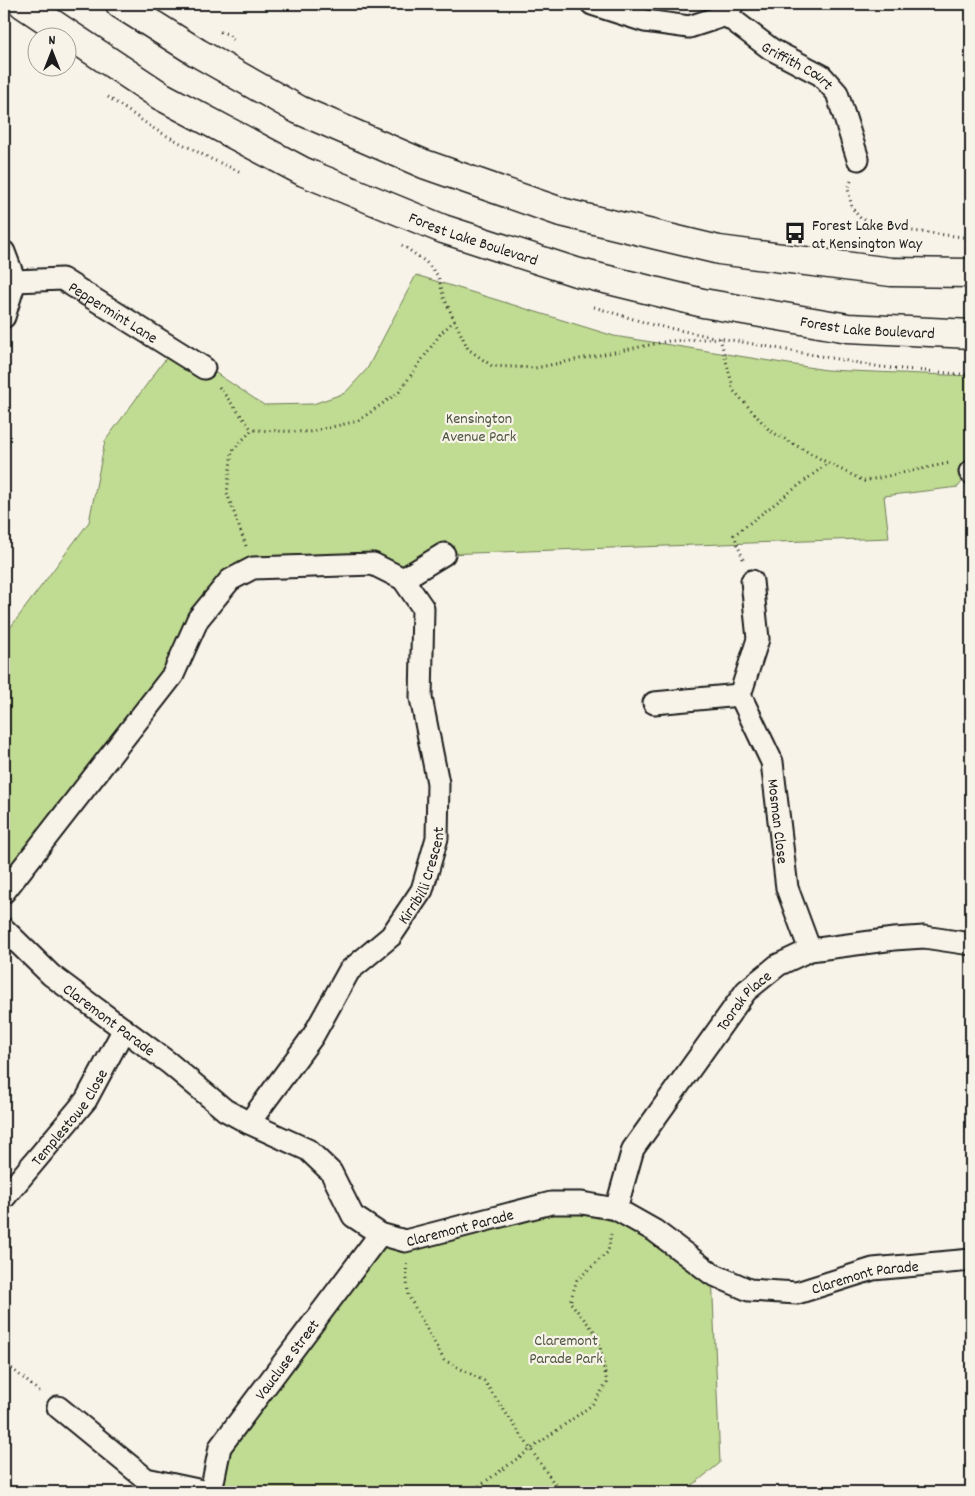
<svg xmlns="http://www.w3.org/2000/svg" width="975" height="1496" font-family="Dekko,sans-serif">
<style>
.park{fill:#c0db92;stroke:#6e7c57}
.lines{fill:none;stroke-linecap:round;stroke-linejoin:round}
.minor-casing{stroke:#1c1c1c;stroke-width:25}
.secondary-casing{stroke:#1c1c1c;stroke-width:31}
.path{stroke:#1c1c1c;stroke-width:3;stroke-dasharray:1 4;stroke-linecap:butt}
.minor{stroke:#f7f3e8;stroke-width:21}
.secondary{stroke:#f7f3e8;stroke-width:28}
.labels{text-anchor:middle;stroke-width:4.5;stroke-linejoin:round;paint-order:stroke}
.street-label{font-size:16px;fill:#1c1c1c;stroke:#f7f3e8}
.poi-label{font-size:16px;fill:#1c1c1c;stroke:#f7f3e8;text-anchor:start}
.park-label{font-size:16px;fill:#4d553f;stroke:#f7f3e8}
</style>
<rect width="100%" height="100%" fill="#f7f3e8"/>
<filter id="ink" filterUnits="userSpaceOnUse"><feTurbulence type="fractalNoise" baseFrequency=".02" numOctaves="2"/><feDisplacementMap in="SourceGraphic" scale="10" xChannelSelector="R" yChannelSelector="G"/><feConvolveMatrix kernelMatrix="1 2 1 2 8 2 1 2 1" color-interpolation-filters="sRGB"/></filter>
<g filter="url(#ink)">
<g class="park">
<polygon points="416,275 614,336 826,370 971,376 971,473 970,472 958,487 884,496 889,538 444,554 403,579 373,564 230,580 173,675 4,892 4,636 89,522 105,441 175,346 264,405 313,404 345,393 367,369"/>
<polygon points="551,1203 616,1209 712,1274 720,1463 684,1492 211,1492 220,1447 380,1234 405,1241"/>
</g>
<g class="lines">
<g class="minor-casing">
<g id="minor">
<polyline points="592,4 645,21 689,27 726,15 733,4"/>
<path id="s1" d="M726,15L771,49L821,75L837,93L858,159"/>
<polyline points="4,252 15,281 4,317"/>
<path id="s2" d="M15,281L62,279L204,368"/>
<polyline points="970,472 971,473"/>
<path id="s3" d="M752,581L758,639L740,695L772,762L787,888L810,950"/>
<polyline points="654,703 740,695"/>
<polyline points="4,892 173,675 198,619 230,580 253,568 373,564 403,579 444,554"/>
<path id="s4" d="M4,929L51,975L169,1063L225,1110L249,1123L308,1150L331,1172L353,1216L380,1234L405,1241L551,1203H582L616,1209L655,1231L712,1274L749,1290L797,1293L873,1269L971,1260"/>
<path id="s5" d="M249,1123L313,1036L349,971L391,936L422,890L437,838L438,783L421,698L423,608L403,579"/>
<path id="s6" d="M4,1198L86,1100L124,1029"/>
<path id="s7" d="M616,1209L633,1149L746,991L778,965L810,950L894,939L924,937L971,944"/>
<polyline points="58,1407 146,1479 207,1492"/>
<path id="s8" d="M211,1492L220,1447L380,1234"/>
</g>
</g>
<g class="secondary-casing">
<g id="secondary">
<path id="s9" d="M23,4L161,96L304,172L443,229L576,272L703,303L848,328L971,334"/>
<polyline points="120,4 198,53 299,110 424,164 561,212 719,250 891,272 971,273"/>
</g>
</g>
<g class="path">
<polyline points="220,32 228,34 233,40"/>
<polyline points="108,97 156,130 211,159 241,172"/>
<polyline points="851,181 848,189 852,208 861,219 904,230 971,238"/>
<polyline points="402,245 426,262 438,276 444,298 468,349 492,366 535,368 669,341 720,338 881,367 971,375"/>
<polyline points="594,307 653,325 714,337"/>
<polyline points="720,338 734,391 770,431 828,463 864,481 949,463"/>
<polyline points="219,387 252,430"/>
<polyline points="246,546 227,493 232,451 252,430 309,432 358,421 399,392 441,333 454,321"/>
<polyline points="743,559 734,535 828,463"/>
<polyline points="406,1264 408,1295 444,1360 484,1381 560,1492"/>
<polyline points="4,1362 40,1392"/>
<polyline points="471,1492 592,1405 607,1383 598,1336 570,1302 577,1280 608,1252 611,1234"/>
</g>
<use href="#minor" class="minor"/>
<use href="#secondary" class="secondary"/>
</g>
</g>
<defs>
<g id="bus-bare" transform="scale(1.725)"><path d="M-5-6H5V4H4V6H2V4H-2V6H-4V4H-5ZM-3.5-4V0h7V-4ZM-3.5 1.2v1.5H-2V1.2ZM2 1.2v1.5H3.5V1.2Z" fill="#1c1c1c" stroke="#f7f3e8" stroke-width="2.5" paint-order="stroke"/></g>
</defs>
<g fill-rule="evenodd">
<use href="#bus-bare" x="795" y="233"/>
</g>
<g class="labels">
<g class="street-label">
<text dy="6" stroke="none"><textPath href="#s1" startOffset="88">Griffith Court</textPath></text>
<text dy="6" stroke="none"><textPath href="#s9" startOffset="510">Forest Lake Boulevard</textPath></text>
<text dy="6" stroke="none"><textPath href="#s2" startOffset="108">Peppermint Lane</textPath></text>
<text dy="6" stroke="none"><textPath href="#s9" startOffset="915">Forest Lake Boulevard</textPath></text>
<text dy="6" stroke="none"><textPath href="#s3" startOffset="251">Mosman Close</textPath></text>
<text dy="6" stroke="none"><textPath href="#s5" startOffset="306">Kirribilli Crescent</textPath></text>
<text dy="6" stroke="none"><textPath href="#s7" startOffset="248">Toorak Place</textPath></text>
<text dy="6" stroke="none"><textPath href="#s4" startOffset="139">Claremont Parade</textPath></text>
<text dy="6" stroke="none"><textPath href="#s6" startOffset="104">Templestowe Close</textPath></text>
<text dy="6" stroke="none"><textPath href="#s4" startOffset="574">Claremont Parade</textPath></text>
<text dy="6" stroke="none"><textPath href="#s4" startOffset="1009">Claremont Parade</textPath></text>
<text dy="6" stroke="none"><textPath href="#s8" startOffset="156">Vaucluse Street</textPath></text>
</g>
<g class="poi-label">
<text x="812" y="230">Forest Lake Bvd<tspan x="812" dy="18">at Kensington Way</tspan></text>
</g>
<g class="park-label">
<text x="479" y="423">Kensington<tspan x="479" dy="18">Avenue Park</tspan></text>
<text x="566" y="1345">Claremont<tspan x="566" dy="18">Parade Park</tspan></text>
</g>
</g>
<rect width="975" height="1496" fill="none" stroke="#f7f3e8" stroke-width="20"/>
<rect x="10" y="10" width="955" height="1476" fill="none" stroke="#1c1c1c" stroke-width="2" filter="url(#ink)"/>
<g transform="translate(52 52)"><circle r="24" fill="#f7f3e8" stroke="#9f9d96"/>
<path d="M0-4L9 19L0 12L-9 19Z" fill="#1c1c1c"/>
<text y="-8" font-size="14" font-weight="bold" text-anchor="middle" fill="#1c1c1c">N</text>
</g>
</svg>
